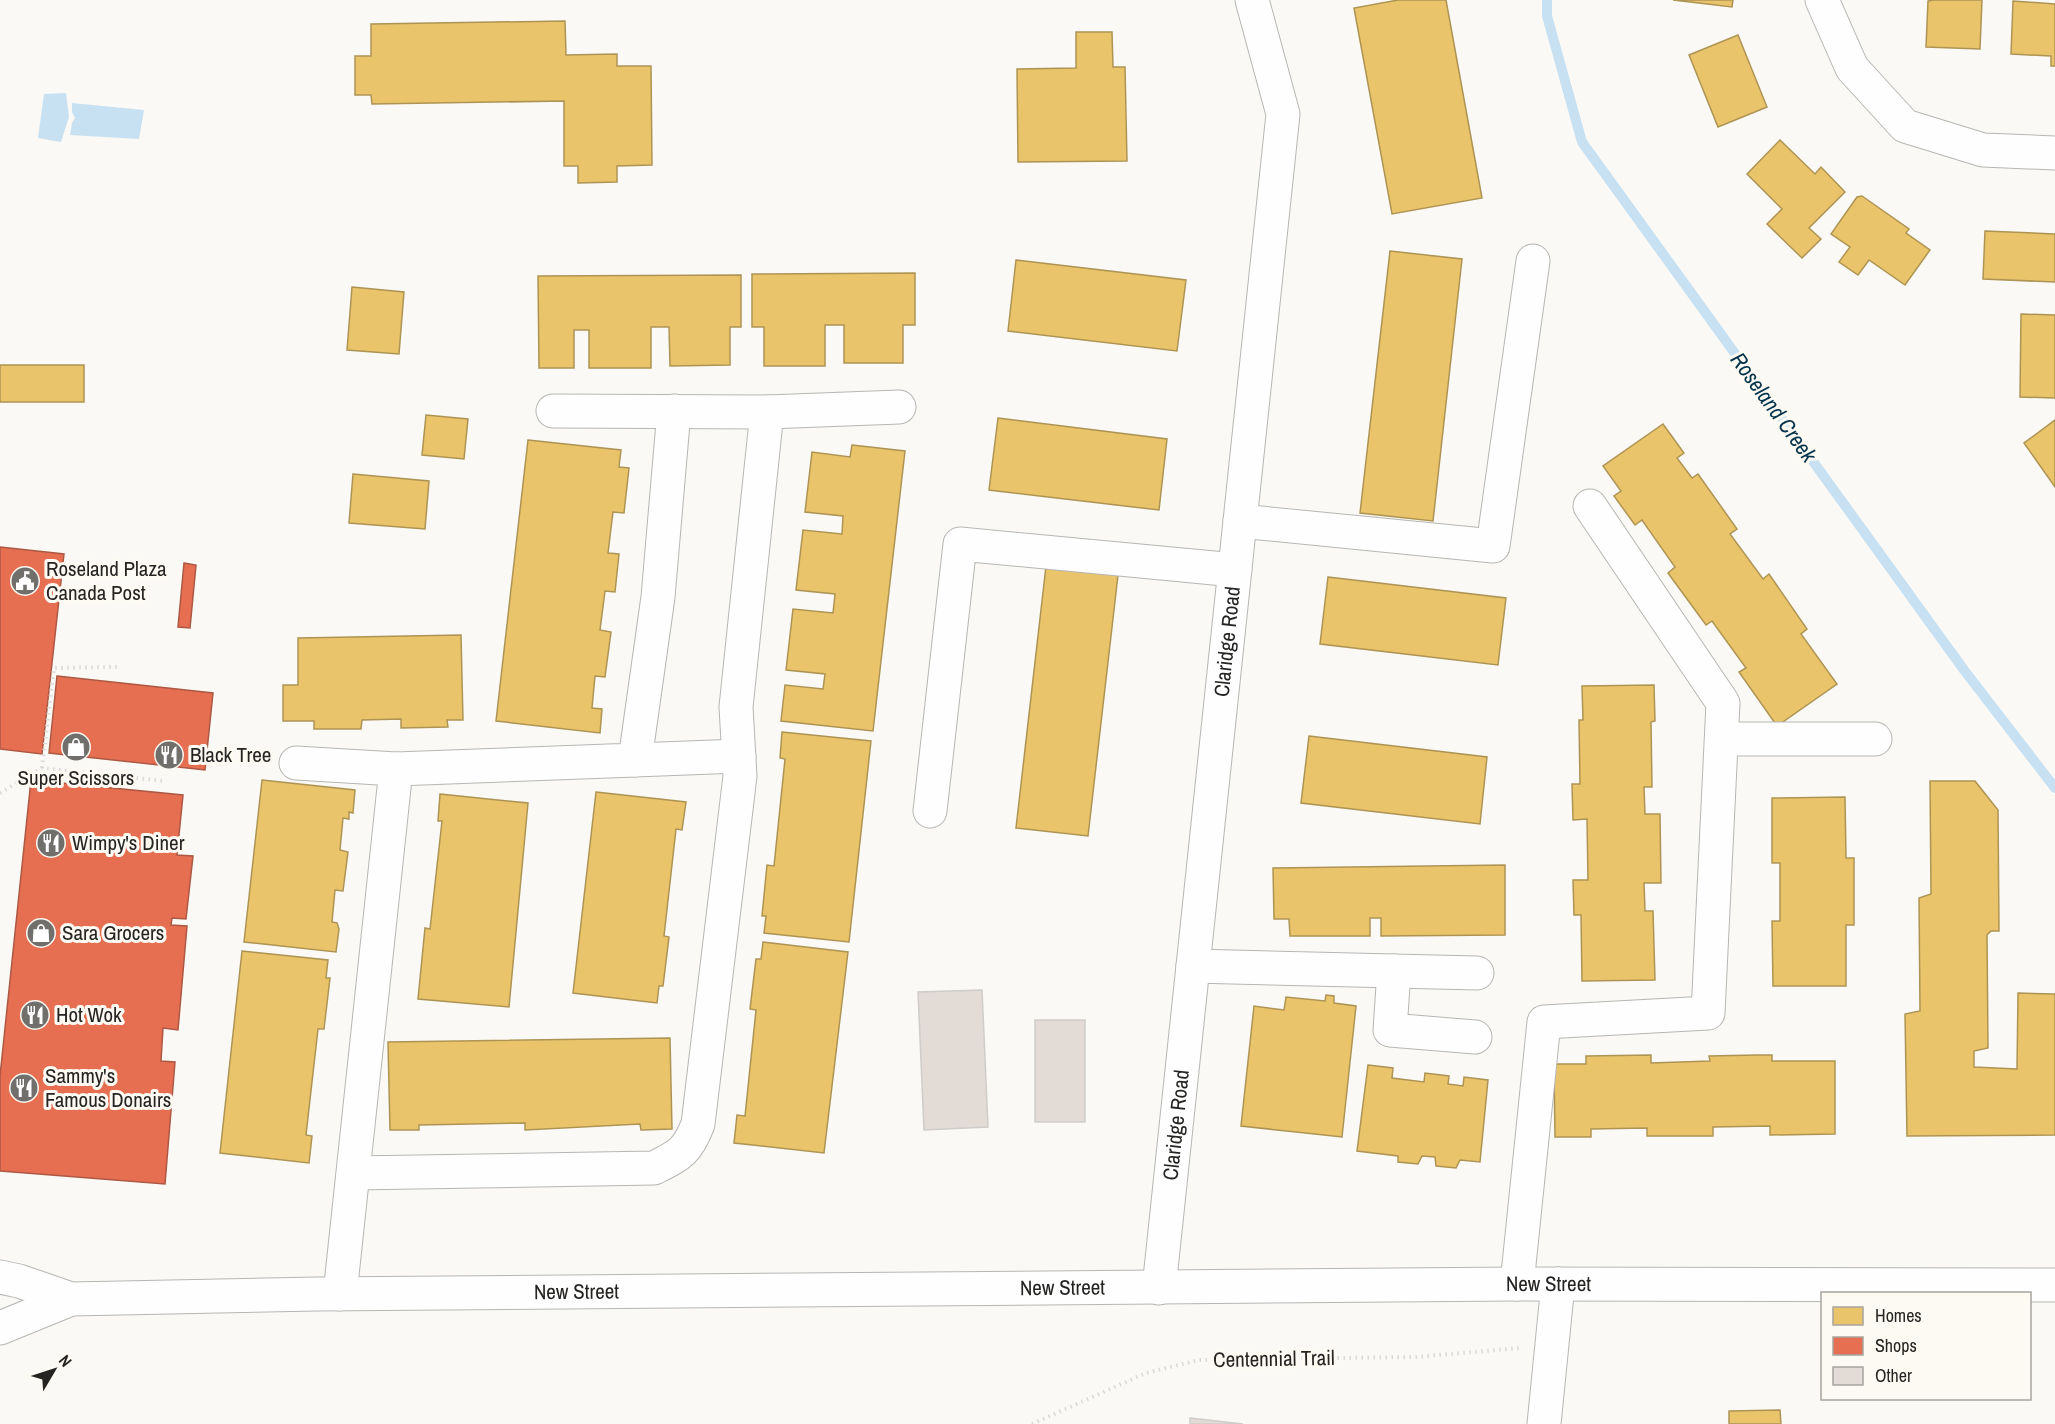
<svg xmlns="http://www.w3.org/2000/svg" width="2055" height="1424" font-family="'Archivo Narrow',sans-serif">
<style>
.water{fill:#c8e1f2}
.homes{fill:#e9c46a;stroke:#ae9454;stroke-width:1.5}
.shops{fill:#e76f51;stroke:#ad5843;stroke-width:1.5}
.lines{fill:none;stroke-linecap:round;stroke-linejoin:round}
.stream{stroke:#c8e1f2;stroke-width:10}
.building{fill:#e3dbd6;stroke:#cfcdcb;stroke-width:1.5}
.minor-casing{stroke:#b6b6b3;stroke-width:35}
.major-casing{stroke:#b6b6b3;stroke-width:35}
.path{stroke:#d9d9d7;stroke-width:4;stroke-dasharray:1.5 4.5;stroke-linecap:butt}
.minor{stroke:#fefefe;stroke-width:33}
.major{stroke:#fefefe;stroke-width:33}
.labels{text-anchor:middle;stroke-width:6;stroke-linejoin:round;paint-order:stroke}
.poi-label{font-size:21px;fill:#252422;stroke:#fcfaf3;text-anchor:start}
.street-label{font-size:21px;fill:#252422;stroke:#fcfaf3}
.water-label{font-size:22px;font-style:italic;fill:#04334c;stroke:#fcfaf3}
</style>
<rect width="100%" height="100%" fill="#faf9f5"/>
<g class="water">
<polygon points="66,93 69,117 61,142 38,138 44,94"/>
<polygon points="72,103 144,110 139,139 70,135 72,123 75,118 72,112"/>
</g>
<g class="homes">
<polygon points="1398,0 1446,0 1482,198 1392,214 1354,8"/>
<polygon points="1673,0 1733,0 1732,7"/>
<polygon points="1933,0 1982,0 1980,49 1926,47 1928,1"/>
<polygon points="2013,1 2055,4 2055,66 2051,66 2051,56 2011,54"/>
<polygon points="565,21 566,55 617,54 617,66 651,66 652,165 617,166 617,182 578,183 578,166 564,166 564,101 372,104 371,95 355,95 355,56 371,56 371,24"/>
<polygon points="1076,32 1112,32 1113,67 1125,67 1127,161 1018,162 1017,69 1076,68"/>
<polygon points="1738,35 1767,107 1718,127 1689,55"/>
<polygon points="1780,140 1815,174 1821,167 1845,192 1809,228 1821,239 1802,258 1767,224 1782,209 1747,174"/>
<polygon points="1862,196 1909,229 1906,233 1930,250 1905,285 1869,260 1858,275 1839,262 1850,247 1831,234 1857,197"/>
<polygon points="1985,231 2055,234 2055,282 1983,279"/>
<polygon points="1390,251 1462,259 1433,521 1360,513"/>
<polygon points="1016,260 1186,280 1177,351 1008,331"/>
<polygon points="915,273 915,325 903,325 903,363 844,363 844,325 825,325 825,366 764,366 764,327 752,327 752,274"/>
<polygon points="741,275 741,327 730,327 730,365 670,366 669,327 651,327 651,368 589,368 589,330 574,330 574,368 539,368 538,276"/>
<polygon points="352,287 404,292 399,354 347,350"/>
<polygon points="2021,314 2055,315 2055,398 2020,397"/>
<rect x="0" y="365" width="84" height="37"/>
<polygon points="426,415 468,419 464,459 422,455"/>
<polygon points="998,418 1167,439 1159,510 989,490"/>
<polygon points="2055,420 2055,487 2024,443"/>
<polygon points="1663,424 1684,453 1677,458 1692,478 1698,474 1737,529 1730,534 1763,579 1769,574 1807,629 1801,634 1837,684 1777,726 1739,672 1746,668 1712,621 1706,625 1668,573 1675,567 1642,520 1635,525 1614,496 1621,491 1603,466"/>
<polygon points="528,440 621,450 619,467 629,468 624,513 613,512 608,553 619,554 615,592 605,591 600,630 611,632 605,677 595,676 592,708 602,709 600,733 496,721"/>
<polygon points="852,445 905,451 873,731 781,721 785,685 823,689 825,674 786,670 793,609 833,613 835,594 796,590 803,530 842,534 843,516 805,512 812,452 850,457"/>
<polygon points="353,474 429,481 425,529 349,523"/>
<polygon points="1046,566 1118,575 1088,836 1016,828"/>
<polygon points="1328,577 1506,598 1498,665 1320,644"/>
<polygon points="461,635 463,720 447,720 448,727 401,728 401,719 362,720 361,729 314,729 314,721 283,721 283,685 298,685 298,638"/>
<polygon points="1654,685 1655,721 1651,722 1652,787 1644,787 1645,814 1660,814 1661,883 1644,883 1645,911 1653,911 1655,980 1582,981 1581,915 1574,915 1573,880 1588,880 1587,819 1573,820 1572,784 1580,784 1579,720 1583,720 1582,686"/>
<polygon points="782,732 871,741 849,942 764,933 766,916 762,916 767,865 774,866 785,759 780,758"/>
<polygon points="1309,736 1487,757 1480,824 1301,803"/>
<polygon points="262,780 355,790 353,813 349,812 349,819 343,818 340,850 348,852 343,891 335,890 332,922 337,923 339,929 336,952 244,942"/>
<polygon points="1930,781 1975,781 1998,810 1999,931 1991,931 1987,935 1988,1048 1974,1051 1974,1067 2017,1069 2018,993 2055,994 2055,1135 1907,1136 1905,1014 1920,1011 1919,898 1931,894"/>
<polygon points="596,792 686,802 682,830 676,829 664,936 669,937 663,986 659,986 657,1003 573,993"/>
<polygon points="440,794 528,803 509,1007 418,999 425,928 430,929 442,821 438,821"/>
<polygon points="1845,797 1846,858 1854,858 1854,925 1846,925 1846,986 1773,986 1772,921 1780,921 1780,863 1772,863 1772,798"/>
<polygon points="1505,865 1505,935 1381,936 1381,918 1370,918 1370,936 1290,936 1289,919 1274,919 1273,868"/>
<polygon points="763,942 848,952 824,1153 734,1143 737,1115 745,1116 756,1010 750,1009 756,959 761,959"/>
<polygon points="242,951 328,960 326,978 330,978 324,1029 318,1029 306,1135 312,1136 309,1163 220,1153"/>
<polygon points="1326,995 1334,996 1334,1003 1356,1006 1342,1137 1241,1126 1254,1006 1284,1010 1286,997 1325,1001"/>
<polygon points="670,1038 672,1129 641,1130 640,1124 525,1130 525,1123 419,1125 419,1130 390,1130 388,1042"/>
<polygon points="1651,1055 1651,1063 1710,1061 1709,1056 1757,1055 1772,1055 1772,1061 1835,1061 1835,1134 1770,1135 1770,1126 1713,1127 1713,1136 1647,1136 1647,1128 1591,1129 1591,1137 1555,1137 1554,1064 1586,1064 1586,1056"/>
<polygon points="1368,1065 1393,1068 1392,1078 1424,1082 1425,1073 1449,1076 1448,1084 1463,1086 1464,1077 1488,1080 1480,1162 1460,1160 1456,1168 1436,1166 1435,1157 1422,1156 1418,1164 1398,1162 1398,1156 1357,1151"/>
<polygon points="1780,1410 1781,1424 1729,1424 1729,1411"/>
</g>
<g class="shops">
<polygon points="0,547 64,554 42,754 0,749"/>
<polygon points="184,563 196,565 190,628 178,627"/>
<polygon points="57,676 213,693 205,770 49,753"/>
<polygon points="31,780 183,795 177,855 193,856 186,919 172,918 171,925 187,926 178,1030 163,1028 161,1061 175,1062 165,1184 0,1171 0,1076"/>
</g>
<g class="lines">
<polyline class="stream" points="1547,0 1547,16 1582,142 1964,670 2055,788"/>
</g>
<g class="building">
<polygon points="982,990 988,1127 924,1130 918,992"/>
<rect x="1035" y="1020" width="50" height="102"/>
<polygon points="1190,1418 1243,1424 1190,1424"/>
</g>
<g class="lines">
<g class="minor-casing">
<g id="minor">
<polyline points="1822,0 1852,68 1905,126 1983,150 2055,153"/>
<polyline points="553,411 767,412 899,407"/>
<polyline points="1240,521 1493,546 1533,261"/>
<polyline points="1722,739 1875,739"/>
<polyline points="635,760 739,756"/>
<polyline points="296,763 396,769 635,760 658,597 674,411"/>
<polyline points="930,811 960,544 1235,570"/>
<polyline points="1193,966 1477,973"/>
<polyline points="1394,971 1390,1030 1475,1037"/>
<path d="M354,1173L654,1168C680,1155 687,1152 698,1124L740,776L736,707L767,412"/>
<polyline points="1517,1284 1544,1022 1708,1013 1723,703 1590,506"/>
<path id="s1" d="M1159,1288L1283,114L1252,0"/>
<polyline points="340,1294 396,769"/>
<polyline points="1544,1424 1558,1284"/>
</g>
</g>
<g class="major-casing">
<g id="major">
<path id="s2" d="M0,1277L19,1281L71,1299L317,1294L1517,1284L2055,1285"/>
<polyline points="0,1328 71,1299"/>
</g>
</g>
<g class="path">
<polyline points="42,768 54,668 118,667"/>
<polyline points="0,793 42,768 164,781"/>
<polyline points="1032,1424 1146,1373 1199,1360 1416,1357 1519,1348"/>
</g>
<use href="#minor" class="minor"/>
<use href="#major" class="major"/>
</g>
<defs>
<g id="civic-disc" transform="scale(1.5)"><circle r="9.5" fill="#706f6c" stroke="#fcfaf3"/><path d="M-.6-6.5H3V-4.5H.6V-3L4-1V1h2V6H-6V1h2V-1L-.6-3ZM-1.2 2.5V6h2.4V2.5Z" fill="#fff"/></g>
<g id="shop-disc" transform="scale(1.5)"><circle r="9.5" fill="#706f6c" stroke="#fcfaf3"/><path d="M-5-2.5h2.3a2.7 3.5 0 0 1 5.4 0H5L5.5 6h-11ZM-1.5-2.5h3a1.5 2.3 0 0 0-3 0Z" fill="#fff"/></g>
<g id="restaurant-disc" transform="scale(1.5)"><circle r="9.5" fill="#706f6c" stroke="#fcfaf3"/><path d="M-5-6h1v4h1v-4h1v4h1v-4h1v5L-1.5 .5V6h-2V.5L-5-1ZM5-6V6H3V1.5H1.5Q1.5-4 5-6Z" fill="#fff"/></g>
</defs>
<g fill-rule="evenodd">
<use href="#civic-disc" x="25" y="581"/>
<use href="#shop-disc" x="76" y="747"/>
<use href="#restaurant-disc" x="169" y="755"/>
<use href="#restaurant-disc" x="51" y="843"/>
<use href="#shop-disc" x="41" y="933"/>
<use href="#restaurant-disc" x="35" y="1015"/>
<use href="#restaurant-disc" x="24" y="1088"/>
</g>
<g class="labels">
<g class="poi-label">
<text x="46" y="576">Roseland Plaza<tspan x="46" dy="24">Canada Post</tspan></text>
<text x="190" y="762">Black Tree</text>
<text x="76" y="785" text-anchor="middle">Super Scissors</text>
<text x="72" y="850">Wimpy's Diner</text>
<text x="62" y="940">Sara Grocers</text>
<text x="56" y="1022">Hot Wok</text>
<text x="45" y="1083">Sammy's<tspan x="45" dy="24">Famous Donairs</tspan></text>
</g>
<g class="street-label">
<text dy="7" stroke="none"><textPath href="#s1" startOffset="650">Claridge Road</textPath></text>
<text dy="7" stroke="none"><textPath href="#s1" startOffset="164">Claridge Road</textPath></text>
<text dy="7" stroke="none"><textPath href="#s2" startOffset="1552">New Street</textPath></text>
<text dy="7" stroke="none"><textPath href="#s2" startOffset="1066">New Street</textPath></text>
<text dy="7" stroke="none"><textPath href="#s2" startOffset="580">New Street</textPath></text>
<text transform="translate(1274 1359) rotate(-1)" y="7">Centennial Trail</text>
</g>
<g class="water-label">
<text transform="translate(1774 407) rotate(54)" y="8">Roseland Creek</text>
</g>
</g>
<rect x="1821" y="1292" width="210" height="108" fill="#fcfaf3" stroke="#a6a49f" stroke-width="1.5"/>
<rect x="1833" y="1307" width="30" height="18" fill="#e9c46a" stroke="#a6a49f" stroke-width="1.5"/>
<text x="1875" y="1322" font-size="18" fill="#252422">Homes</text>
<rect x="1833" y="1337" width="30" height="18" fill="#e76f51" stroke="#a6a49f" stroke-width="1.5"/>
<text x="1875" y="1352" font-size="18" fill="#252422">Shops</text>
<rect x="1833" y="1367" width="30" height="18" fill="#e3dbd6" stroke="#a6a49f" stroke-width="1.5"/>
<text x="1875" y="1382" font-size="18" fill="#252422">Other</text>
<g transform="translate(54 1370) rotate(51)" stroke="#fcfaf3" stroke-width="4.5" paint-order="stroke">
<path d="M0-4.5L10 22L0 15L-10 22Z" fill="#252422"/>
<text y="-9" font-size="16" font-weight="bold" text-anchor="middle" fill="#252422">N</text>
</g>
</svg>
